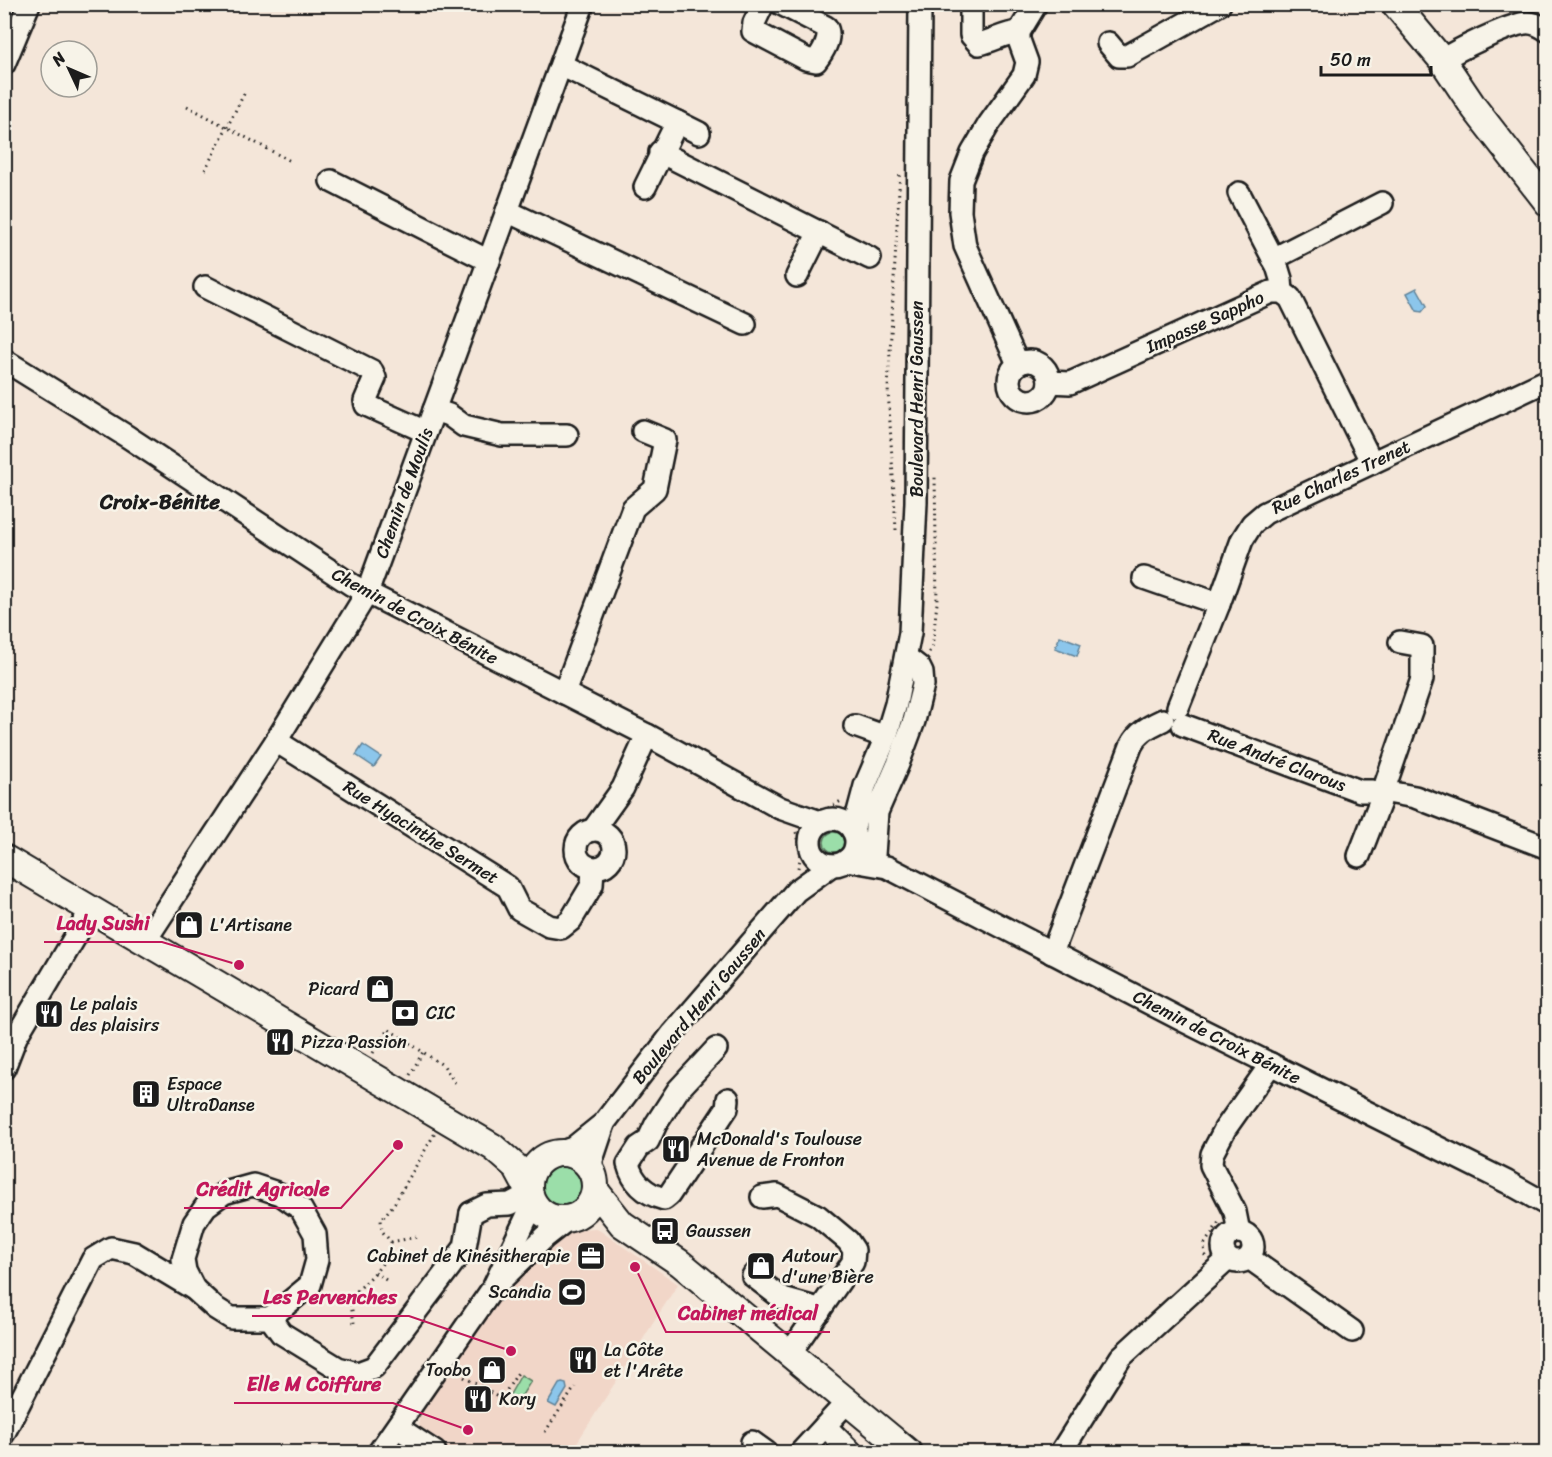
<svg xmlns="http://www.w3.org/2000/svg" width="1552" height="1457" font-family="Sriracha,sans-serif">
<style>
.built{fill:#f1d6c8}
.green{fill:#9bdea9;stroke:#5c7d62;stroke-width:1.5}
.water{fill:#8cc6eb;stroke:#5f8298;stroke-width:1.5}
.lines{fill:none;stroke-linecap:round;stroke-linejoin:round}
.minor-casing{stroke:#1c1c1c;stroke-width:26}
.major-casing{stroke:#1c1c1c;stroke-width:30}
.path{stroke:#1c1c1c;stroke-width:3;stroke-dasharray:1.5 4.5;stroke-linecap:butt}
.minor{stroke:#f7f3e8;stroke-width:21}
.major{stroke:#f7f3e8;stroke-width:26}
.labels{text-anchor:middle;stroke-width:5;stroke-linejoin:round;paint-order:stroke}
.street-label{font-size:18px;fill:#1c1c1c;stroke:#f7f3e8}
.poi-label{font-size:18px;fill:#1c1c1c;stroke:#f7f3e8;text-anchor:start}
.quarter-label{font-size:21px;font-weight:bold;fill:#1c1c1c;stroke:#f7f3e8}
.leader{fill:none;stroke:#c2185b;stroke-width:2}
.callout-dot{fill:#c2185b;stroke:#f7f3e8;stroke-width:2}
.callout-label{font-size:20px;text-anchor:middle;font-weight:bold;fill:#c2185b;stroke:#f7f3e8;stroke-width:5;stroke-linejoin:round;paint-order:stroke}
</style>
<rect width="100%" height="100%" fill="#f4e6d9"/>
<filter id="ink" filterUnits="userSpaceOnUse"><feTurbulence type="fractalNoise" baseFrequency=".0167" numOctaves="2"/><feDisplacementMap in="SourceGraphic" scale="12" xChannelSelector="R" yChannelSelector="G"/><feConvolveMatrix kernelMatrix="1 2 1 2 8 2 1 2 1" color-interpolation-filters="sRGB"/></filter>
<g filter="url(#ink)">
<polygon class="built" points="596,1228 678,1284 571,1452 452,1452 420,1432 418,1412 504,1286 568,1230"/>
<g class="green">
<circle cx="834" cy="842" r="10"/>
<circle cx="562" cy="1186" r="19"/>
<polygon points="521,1375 531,1381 517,1403 508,1398"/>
</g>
<g class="water">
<polygon points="1417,288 1427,306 1422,312 1417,311 1407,293"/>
<polygon points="1060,636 1081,644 1077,656 1055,648"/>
<polygon points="363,745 381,757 374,767 356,755"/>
<polygon points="562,1383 566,1384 567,1389 556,1407 548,1403 559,1384"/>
</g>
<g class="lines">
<g class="minor-casing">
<g id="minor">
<path d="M763,4L754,23L753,31L806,59L816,61C823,52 832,37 826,27L781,4"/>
<path d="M971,4V35L979,44C993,41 1005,33 1019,32"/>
<polyline points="1108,43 1119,56 1127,56 1220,4"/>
<path d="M1442,60C1459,49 1506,26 1525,23C1534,22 1541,26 1548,31"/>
<polyline points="4,64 29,4"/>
<polyline points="561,65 677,122 645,187"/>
<polyline points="677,122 699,133"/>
<polyline points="660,152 870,258"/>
<polyline points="331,181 489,261"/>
<polyline points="1239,193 1277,266 1281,279 1282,292"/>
<polyline points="507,211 745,324"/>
<polyline points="1273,259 1382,203"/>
<polyline points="797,276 819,232"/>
<polyline points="205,287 372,371 375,378 365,401 366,405 426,432"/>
<polyline points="4,360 128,437 352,585 647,735 780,808 820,822"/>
<circle cx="1029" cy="381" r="20"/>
<polyline points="1018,364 965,246 960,212 961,181 972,153 989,124 1024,75 1027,62 1019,40 1019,32 1036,4"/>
<polyline points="1049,382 1070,383 1271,292 1282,292 1290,298 1372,463"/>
<polyline points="434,410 449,415 464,426 502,435 567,435"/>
<polyline points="1144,578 1219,604"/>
<polyline points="564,693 633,508 655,489 665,440 643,431"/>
<polyline points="1178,707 1219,604 1242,540 1252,524 1265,513 1548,380"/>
<polyline points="1183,725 1360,791 1372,791"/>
<polyline points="855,726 886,737"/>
<polyline points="276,741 508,887 519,909 549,926 561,928 571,920 592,885 593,868"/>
<polyline points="1386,783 1422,679 1422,646 1400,642"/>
<polyline points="1393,793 1415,797 1548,848"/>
<circle cx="833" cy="842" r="23"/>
<polyline points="593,830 623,788 647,735"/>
<circle cx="595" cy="849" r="19"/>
<polyline points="853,831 865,786 886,737 896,704 910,633 916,502 920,4"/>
<polyline points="874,855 877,812 898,764 914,721 923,685 922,673 919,667 906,657"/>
<polyline points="1359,856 1380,802"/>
<polyline points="847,860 887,867 1182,1020 1507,1182 1548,1205"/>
<polyline points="145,941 276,741 367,593 583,4"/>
<path d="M1052,953L1131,746C1138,732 1148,727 1163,720"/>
<path d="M716,1049L678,1090L656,1124L648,1141L639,1147L628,1164C633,1183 646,1194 664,1199L669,1195L727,1108L728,1099"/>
<polyline points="4,1068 16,1037 91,910"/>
<polyline points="559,1153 573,1148 604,1123 673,1033 796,891 832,865"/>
<polyline points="592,1172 592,1160 604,1124"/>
<polyline points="762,1197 777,1195 818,1216 848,1241 854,1250 853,1262 790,1353"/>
<polyline points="471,1213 487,1205 510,1204 529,1194"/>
<circle cx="1238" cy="1247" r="15"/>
<polyline points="1239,1232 1235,1212 1211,1165 1212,1154 1225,1129 1271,1064"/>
<polyline points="1249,1258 1352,1331"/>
<polyline points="753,1276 783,1299 812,1307 819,1312"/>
<polyline points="500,1281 545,1237 568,1219"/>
<polyline points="194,1289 185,1271 183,1259 194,1223 206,1206 224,1193 253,1185 280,1194 301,1209 315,1234 317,1260 310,1285 270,1318"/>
<polyline points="847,1402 825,1426 851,1452"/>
<polyline points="397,1427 435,1452"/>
<polyline points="4,1433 93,1259 111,1248 134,1253 194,1289 215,1308 231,1318 270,1318 281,1333 338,1368 358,1373 374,1367 465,1247 471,1213"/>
<polyline points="752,1442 766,1452"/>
<polyline points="379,1452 493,1288 533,1204"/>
<polyline points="801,1452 825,1426"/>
<polyline points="1061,1452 1121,1357 1228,1259"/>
</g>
</g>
<g class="major-casing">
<g id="major">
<polyline points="1395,4 1442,60 1475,109 1548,203"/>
<polyline points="4,858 493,1147 516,1167 529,1191"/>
<circle cx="562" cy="1186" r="33"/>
<polyline points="595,1190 622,1224 680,1263 908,1452"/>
</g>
</g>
<g class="path">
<polyline points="187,106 292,162"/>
<polyline points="205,170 245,92"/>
<polyline points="896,530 888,388 900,171"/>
<polyline points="929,652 932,648 937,603 935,477"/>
<polyline points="828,808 843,800"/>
<polyline points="796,832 802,851 798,868"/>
<polyline points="373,1053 388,1029 444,1066 455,1083"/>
<polyline points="410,1075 423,1052"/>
<polyline points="391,1242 417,1237"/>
<polyline points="1205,1256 1204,1245 1219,1222"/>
<polyline points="375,1272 386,1280"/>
<path d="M324,1294L350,1298C365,1282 388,1265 391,1242L382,1231L381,1220L394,1204L435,1133"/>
<polyline points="350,1298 354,1323"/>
<polyline points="464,1377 501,1399 519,1371"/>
<polyline points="545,1432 575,1387"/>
</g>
<use href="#minor" class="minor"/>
<use href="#major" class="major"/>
</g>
</g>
<defs>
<g id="shop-square" transform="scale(1.5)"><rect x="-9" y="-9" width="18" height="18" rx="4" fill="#1c1c1c" stroke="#f7f3e8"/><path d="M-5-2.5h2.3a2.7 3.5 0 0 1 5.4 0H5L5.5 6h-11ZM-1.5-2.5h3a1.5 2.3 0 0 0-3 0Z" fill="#fff"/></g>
<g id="bank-square" transform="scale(1.5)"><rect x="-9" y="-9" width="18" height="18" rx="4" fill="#1c1c1c" stroke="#f7f3e8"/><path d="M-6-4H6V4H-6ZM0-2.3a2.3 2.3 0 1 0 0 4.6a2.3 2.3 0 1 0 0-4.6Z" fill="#fff"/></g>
<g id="restaurant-square" transform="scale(1.5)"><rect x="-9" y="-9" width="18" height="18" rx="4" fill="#1c1c1c" stroke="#f7f3e8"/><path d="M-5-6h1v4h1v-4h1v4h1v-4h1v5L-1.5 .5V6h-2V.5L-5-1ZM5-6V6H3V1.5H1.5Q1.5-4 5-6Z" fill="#fff"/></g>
<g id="building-square" transform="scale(1.5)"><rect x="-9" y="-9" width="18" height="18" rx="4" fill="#1c1c1c" stroke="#f7f3e8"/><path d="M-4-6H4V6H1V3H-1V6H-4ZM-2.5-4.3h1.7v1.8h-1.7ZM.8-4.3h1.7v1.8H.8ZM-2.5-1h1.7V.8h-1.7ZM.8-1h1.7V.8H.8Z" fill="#fff"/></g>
<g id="bus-square" transform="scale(1.5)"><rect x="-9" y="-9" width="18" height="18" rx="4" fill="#1c1c1c" stroke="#f7f3e8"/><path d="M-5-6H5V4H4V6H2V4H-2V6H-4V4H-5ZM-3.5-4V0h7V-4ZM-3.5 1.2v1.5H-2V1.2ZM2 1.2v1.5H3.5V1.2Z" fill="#fff"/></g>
<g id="office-square" transform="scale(1.5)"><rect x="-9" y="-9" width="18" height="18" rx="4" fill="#1c1c1c" stroke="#f7f3e8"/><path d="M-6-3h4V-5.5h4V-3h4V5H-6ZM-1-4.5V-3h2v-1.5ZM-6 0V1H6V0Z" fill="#fff"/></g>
<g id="stadium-square" transform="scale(1.5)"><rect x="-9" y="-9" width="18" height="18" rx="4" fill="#1c1c1c" stroke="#f7f3e8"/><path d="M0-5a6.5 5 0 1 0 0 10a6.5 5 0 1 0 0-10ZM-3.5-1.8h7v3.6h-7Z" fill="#fff"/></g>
</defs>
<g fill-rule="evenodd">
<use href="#shop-square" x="189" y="925"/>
<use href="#shop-square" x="380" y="989"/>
<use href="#bank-square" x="405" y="1013"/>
<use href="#restaurant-square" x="49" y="1014"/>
<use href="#restaurant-square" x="280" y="1042"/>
<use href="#building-square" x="146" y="1094"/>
<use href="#restaurant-square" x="676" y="1149"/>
<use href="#bus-square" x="665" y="1231"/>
<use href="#office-square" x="591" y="1256"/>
<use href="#shop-square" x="761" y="1266"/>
<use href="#stadium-square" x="572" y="1292"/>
<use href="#restaurant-square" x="583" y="1360"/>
<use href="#shop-square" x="492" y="1370"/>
<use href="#restaurant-square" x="478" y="1399"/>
</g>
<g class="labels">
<g class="street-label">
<text transform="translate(1205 322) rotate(-24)" y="6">Impasse Sappho</text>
<text transform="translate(917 399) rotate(-90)" y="6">Boulevard Henri Gaussen</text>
<text transform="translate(1341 477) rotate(-25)" y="6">Rue Charles Trenet</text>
<text transform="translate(404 493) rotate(-70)" y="6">Chemin de Moulis</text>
<text transform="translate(415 616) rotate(28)" y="6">Chemin de Croix Bénite</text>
<text transform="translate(1277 760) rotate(21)" y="6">Rue André Clarous</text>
<text transform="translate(421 832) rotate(32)" y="6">Rue Hyacinthe Sermet</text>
<text transform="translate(699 1006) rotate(-50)" y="6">Boulevard Henri Gaussen</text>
<text transform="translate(1217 1037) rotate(27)" y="6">Chemin de Croix Bénite</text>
</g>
<g class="poi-label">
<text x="210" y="931">L'Artisane</text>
<text x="359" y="995" text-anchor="end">Picard</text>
<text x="70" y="1010">Le palais<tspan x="70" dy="21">des plaisirs</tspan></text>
<text x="426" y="1019">CIC</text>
<text x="301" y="1048">Pizza Passion</text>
<text x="167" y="1090">Espace<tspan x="167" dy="21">UltraDanse</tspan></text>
<text x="697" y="1145">McDonald's Toulouse<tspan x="697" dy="21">Avenue de Fronton</tspan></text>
<text x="686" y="1237">Gaussen</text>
<text x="570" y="1262" text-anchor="end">Cabinet de Kinésitherapie</text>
<text x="782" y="1262">Autour<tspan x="782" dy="21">d'une Bière</tspan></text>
<text x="551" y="1298" text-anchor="end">Scandia</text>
<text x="604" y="1356">La Côte<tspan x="604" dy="21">et l'Arête</tspan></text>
<text x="471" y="1376" text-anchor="end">Toobo</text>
<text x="499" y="1405">Kory</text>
</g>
<g class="quarter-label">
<text x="160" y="509">Croix-Bénite</text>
</g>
</g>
<path class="leader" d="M239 965L162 942H44M398 1145L341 1208H184M511 1351L409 1316H252M635 1267L666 1332H830M468 1430L393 1403H234"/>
<g class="callout-dot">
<circle cx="239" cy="965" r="6"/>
<circle cx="398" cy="1145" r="6"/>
<circle cx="511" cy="1351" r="6"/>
<circle cx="635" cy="1267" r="6"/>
<circle cx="468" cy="1430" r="6"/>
</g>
<g class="callout-label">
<text x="103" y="930">Lady Sushi</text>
<text x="263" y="1196">Crédit Agricole</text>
<text x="330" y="1304">Les Pervenches</text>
<text x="748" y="1320">Cabinet médical</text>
<text x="314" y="1391">Elle M Coiffure</text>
</g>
<rect width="1552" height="1457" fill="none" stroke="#f7f3e8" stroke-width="24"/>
<rect x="12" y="12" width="1528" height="1433" fill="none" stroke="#1c1c1c" stroke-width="2" filter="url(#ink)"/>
<g transform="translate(69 69) rotate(314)"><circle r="28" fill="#f7f3e8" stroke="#9f9d96" stroke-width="1.5"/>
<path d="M0-4.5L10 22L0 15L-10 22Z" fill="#1c1c1c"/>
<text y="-9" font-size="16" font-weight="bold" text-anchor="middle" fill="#1c1c1c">N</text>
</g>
<path d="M1321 66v9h110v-9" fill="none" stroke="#1c1c1c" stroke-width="3"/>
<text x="1330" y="66" font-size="18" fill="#1c1c1c" stroke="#f7f3e8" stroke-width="4.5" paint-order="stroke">50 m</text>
</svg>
